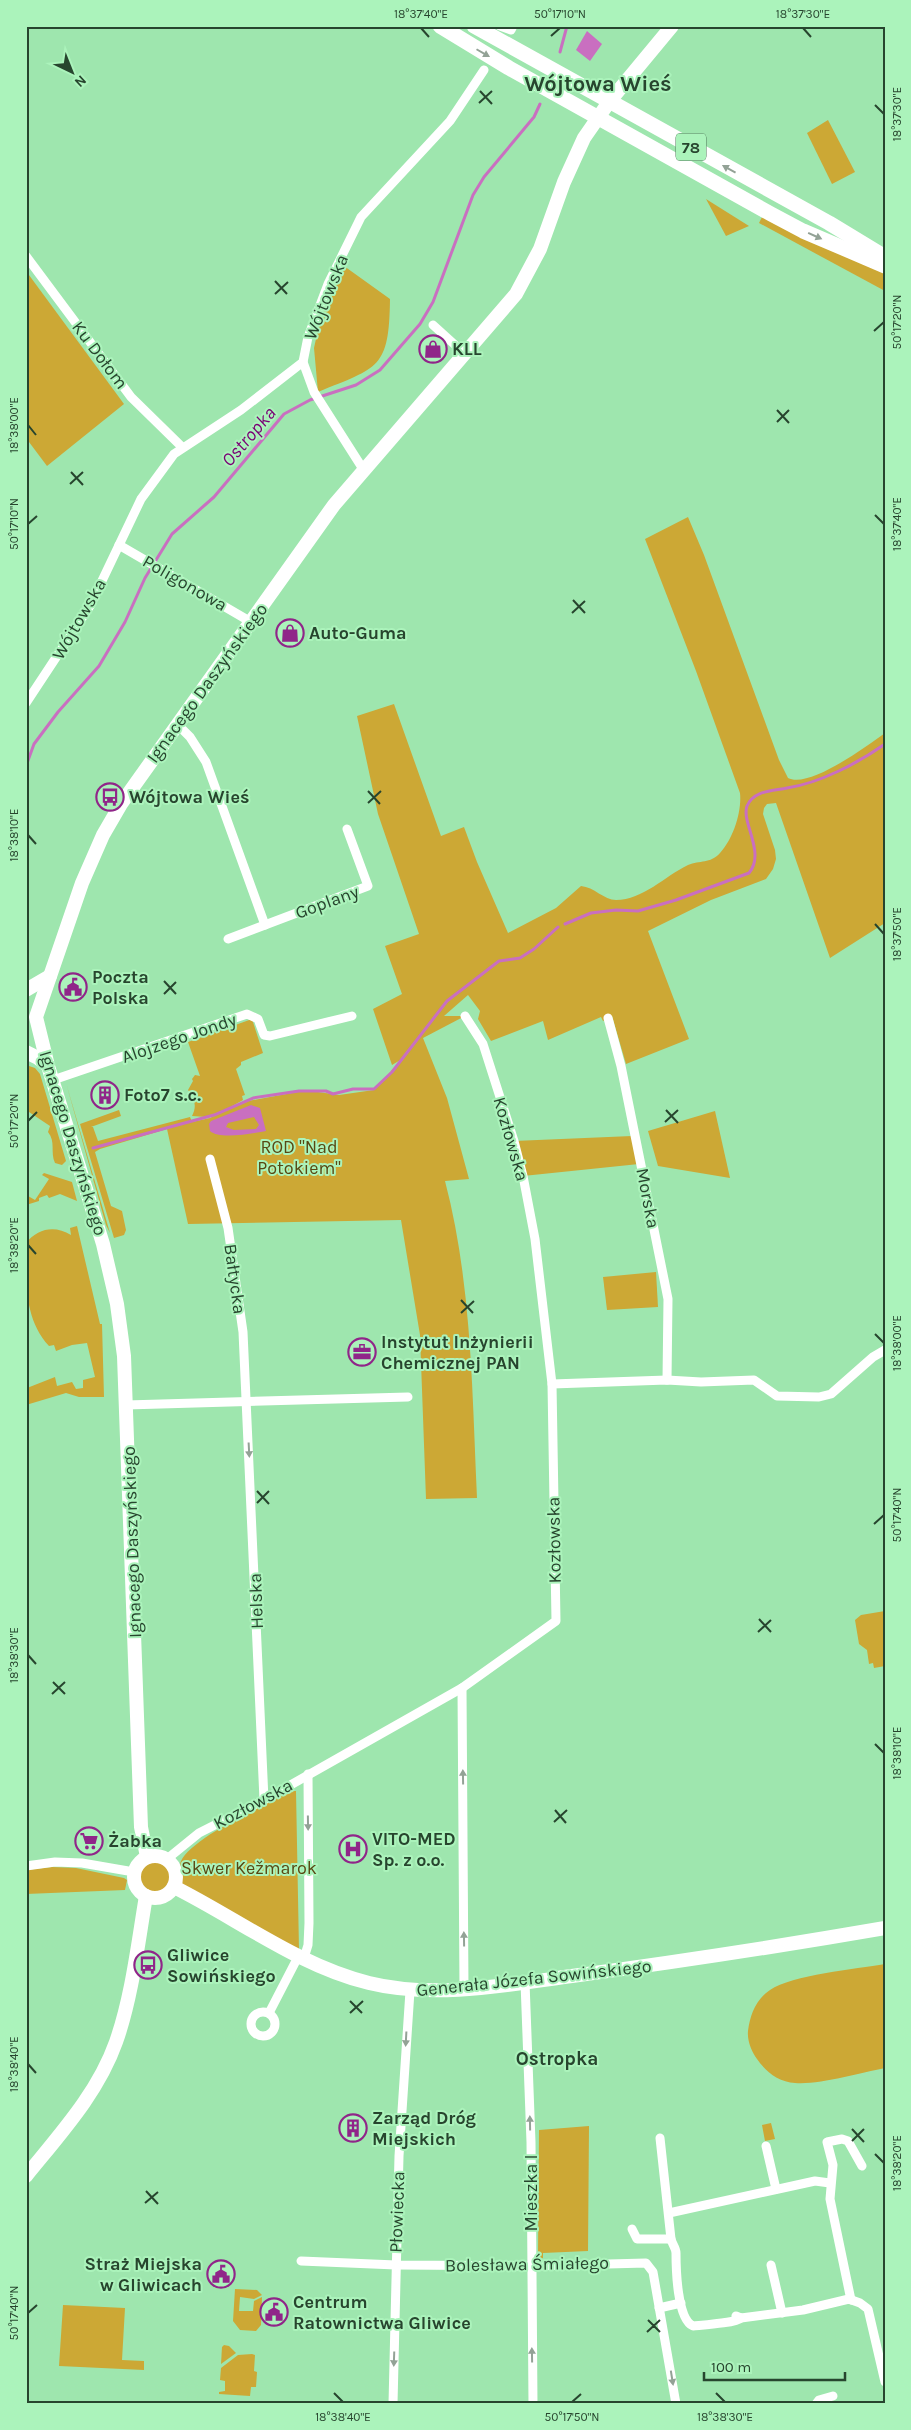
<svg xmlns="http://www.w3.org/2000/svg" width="911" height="2430" font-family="Karla,sans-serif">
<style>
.green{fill:#cca835}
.water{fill:#c96fc0;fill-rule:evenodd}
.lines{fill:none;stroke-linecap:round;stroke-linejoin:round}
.stream{stroke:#c96fc0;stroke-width:3}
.street{stroke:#fff;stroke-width:9}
.secondary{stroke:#fff;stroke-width:14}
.primary{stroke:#fff;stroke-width:15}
.oneway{fill:#93a296}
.ticks{fill:none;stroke:#27452e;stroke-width:2}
.labels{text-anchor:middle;stroke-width:4;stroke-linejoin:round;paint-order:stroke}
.shield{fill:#abf3bb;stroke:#4f7958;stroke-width:1}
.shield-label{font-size:16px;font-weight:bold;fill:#27452e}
.street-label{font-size:18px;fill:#27452e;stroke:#abf3bb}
.poi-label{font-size:18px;font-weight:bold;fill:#27452e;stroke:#abf3bb;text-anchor:start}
.park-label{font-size:18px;fill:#584712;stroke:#abf3bb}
.water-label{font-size:19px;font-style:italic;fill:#790074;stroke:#abf3bb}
.neighbourhood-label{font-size:19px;font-weight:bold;fill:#27452e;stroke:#abf3bb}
.district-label{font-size:22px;font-weight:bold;fill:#27452e;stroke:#abf3bb}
.neatline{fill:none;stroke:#27452e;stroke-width:2}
.ticks-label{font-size:12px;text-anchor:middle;fill:#27452e}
</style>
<rect width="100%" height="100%" fill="#9ee6ae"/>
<g class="green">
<polygon points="828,120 855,172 832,184 807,133"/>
<polygon points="706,199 749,226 726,236"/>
<polygon points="763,215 885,273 885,291 759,223"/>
<path d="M344,266L390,299C389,369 379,367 318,392L314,348L321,316Z"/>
<polygon points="26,271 124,404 47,466 26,438"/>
<path d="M688,517L704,555L779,760L788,778C809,789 867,746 885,733V923L830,958L776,803L767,804L764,808L763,814L775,850L776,859L773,869L766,879L711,900L648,931L689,1039L626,1064L612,1016L603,1021L601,1017L548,1040L543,1021L491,1041L478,1019L480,1011L468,995L444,1016H465L423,1038L447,1098L469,1179L445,1181C472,1284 472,1392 477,1498L426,1499L420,1335L401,1220L188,1224L167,1129L100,1149L95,1152L111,1206L122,1211L126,1230L124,1235L114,1238L80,1124L119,1110L121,1116L91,1127H93L98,1141L190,1117L192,1122L210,1118L225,1110L206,1117L192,1116C197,1107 195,1098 188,1090L193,1081L192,1079L195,1075L200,1076L188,1042L252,1019L263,1053L241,1062V1065L236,1069L245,1095L242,1096L243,1100L227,1109L248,1101L297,1092L311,1091L339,1095L374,1090L402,1059L392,1065L373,1009L402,994L385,946L419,934L378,814L357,716L394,704L441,836L464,827L477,862L508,933L556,908L581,886C594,887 604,900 616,900C643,900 665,876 688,865C700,860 710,864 720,853C733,839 742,812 740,793L696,671L645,539Z"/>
<path d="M26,1065L35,1068L40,1074L66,1161L62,1165L55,1163C50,1152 56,1142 48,1132L50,1126L26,1110Z"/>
<polygon points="66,1083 110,1233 106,1225"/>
<polygon points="715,1111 730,1178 658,1166 648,1131"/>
<polygon points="632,1136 639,1164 523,1176 514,1141"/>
<polygon points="44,1173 72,1182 77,1201 60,1194 49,1198 47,1195 39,1198 39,1201 26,1205 28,1196 35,1200 49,1179 42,1175"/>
<path d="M77,1226L100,1324H102L104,1397H79L66,1393L26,1405L27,1388L55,1377L57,1386L72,1382L76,1389L83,1388V1380L95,1377L87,1343L72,1345L56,1351L54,1345L49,1346C23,1318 26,1278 26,1243C38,1228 55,1225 71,1235L70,1228Z"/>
<polygon points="656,1272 658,1307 607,1310 603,1277"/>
<polygon points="885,1611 885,1666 874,1668 873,1663 869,1664 867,1650 859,1644 855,1620 861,1615"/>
<path d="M290,1791H296L299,1950L177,1884C178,1877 178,1868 181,1861C192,1838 265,1804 290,1791Z"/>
<circle cx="155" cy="1877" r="15"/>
<polygon points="52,1867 76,1868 124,1878 127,1880 125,1890 26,1894 26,1870"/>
<path d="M885,1964V2068C860,2073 819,2085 795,2083C779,2082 766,2072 757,2059C752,2052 747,2041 748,2031C750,2015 756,1999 770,1990C792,1975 856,1969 885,1964Z"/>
<polygon points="771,2123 775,2139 765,2141 762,2125"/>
<polygon points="589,2126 588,2251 543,2253 543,2258 540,2259 538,2256 539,2130"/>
<polygon points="235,2289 257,2290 262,2295 254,2299 240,2297 239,2311 253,2311 254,2301 262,2297 261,2325 256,2331 240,2330 233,2321"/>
<polygon points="63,2305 125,2308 122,2360 144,2361 144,2370 59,2366"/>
<polygon points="224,2345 229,2346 236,2353 221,2364 222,2347"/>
<polygon points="252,2354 255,2355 254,2371 257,2372 256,2387 251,2387 250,2396 219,2394 219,2392 225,2391 225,2381 220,2380 221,2368 238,2355"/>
</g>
<g class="water">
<polygon points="587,31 602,44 590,61 576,50"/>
<path d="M251,1105L260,1108L266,1131C253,1133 220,1140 210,1131L209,1124L211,1121ZM254,1117L259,1125L256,1129L234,1130L226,1127L228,1123Z"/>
</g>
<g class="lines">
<g class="stream">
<polyline points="560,52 567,26"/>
<polyline points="26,766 34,744 58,712 99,666 125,622 145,578 172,534 214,497 284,414 310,400 356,385 380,370 420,324 433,302 473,195 484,177 534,117 540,104"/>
<path d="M565,924L591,913L616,910L638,911L676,900L749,873C766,853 741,822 747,806C754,790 773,791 787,788C820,783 858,763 885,744"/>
<polyline points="93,1148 214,1115 253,1098 299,1091 326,1091 333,1094 353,1089 374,1089 392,1072 447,1001 499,961 520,958 534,949 558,927"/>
</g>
<g class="street">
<polyline points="500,26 511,30 513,26"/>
<polyline points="26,256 131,397 182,447"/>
<polyline points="433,325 465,354"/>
<polyline points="303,362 314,392 363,469"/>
<polyline points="119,545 251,622"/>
<polyline points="26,703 90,606 141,499 174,454 241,410 303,362 308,337 328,284 361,217 450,121 484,70"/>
<polyline points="178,725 190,737 206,762 265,925"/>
<polyline points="228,939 368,886 347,829"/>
<polyline points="608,1018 621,1066 668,1299 667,1380"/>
<polyline points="53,1080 247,1014 258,1019 264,1035 270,1036 352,1016"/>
<polyline points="210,1159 228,1228 243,1332 264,1800"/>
<polyline points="552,1384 667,1380 701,1382 754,1380 777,1396 819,1397 831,1394 873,1357 885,1350"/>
<polyline points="126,1405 408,1397"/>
<polyline points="462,1688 464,1988"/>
<polyline points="167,1859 199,1833 264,1800 462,1688 556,1621 552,1384 535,1239 523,1176 514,1141 483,1044 465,1016"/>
<polyline points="26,1866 55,1862 82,1863 134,1872"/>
<polyline points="304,1958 308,1945 309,1923 308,1774"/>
<polyline points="525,1982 531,2142 533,2404"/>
<circle cx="263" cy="2024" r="12"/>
<polyline points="269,2013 299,1955"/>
<path d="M660,2138L671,2239C672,2244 676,2248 676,2253C676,2268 677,2319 693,2326C703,2325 736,2323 741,2318"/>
<polyline points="766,2146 776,2189"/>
<polyline points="669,2213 815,2181 830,2183"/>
<polyline points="632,2229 637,2239 671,2239"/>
<polyline points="301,2261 396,2265 532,2266 646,2263 653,2272 676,2404"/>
<polyline points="771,2265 782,2313"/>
<polyline points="851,2300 830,2199 833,2165 827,2142 842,2139 848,2141 862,2166"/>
<polyline points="659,2308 681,2303"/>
<polyline points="736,2316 741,2318 803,2310 849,2299 860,2303 868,2309 885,2382"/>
<polyline points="393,2404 399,2156 410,1991"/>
<polyline points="816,2404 819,2400 833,2396"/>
</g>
<g class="secondary">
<polyline points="26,990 50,976"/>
<polyline points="26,1052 38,1058 48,1066"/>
<circle cx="155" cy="1877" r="21"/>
<polyline points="147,1857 141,1827 124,1356 117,1304 103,1244 48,1066 36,1017 82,883 103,835 121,804 334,505 516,294 540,249 564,182 584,138 609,102 672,26"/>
<path d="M174,1887C238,1919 299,1966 369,1983C434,1999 507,1985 572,1976C676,1962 781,1946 885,1928"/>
<path d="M26,2176C60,2134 98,2093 116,2042C132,1997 138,1943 146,1896"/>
</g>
<g class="primary">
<polyline points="440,26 509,68 771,214 803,231 885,266"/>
<polyline points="474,26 829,223 885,257"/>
</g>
</g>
<defs><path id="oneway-solid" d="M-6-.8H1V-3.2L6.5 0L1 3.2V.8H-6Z" transform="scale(1.25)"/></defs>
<g class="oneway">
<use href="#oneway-solid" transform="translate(483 53) rotate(30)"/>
<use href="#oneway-solid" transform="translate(729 169) rotate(-151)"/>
<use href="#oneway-solid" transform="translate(815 236) rotate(24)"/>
<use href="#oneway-solid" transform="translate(249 1450) rotate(87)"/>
<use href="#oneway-solid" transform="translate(463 1777) rotate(-91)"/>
<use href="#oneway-solid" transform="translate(308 1823) rotate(89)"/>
<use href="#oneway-solid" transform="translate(464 1939) rotate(-91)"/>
<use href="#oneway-solid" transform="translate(406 2039) rotate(93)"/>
<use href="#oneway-solid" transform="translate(530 2123) rotate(-91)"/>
<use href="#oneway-solid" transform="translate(532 2355) rotate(-91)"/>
<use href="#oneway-solid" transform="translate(394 2359) rotate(92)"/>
<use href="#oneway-solid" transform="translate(672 2378) rotate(81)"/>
</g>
<path class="ticks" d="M421,28L429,37M803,28L811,37M551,36L560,28M480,91L492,104M479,103L492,91M875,105L884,114M275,281L287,294M275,294L288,282M874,331L884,322M777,410L789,423M777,422L789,410M28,425L36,435M71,472L83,485M70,484L83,472M875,515L884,524M28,524L37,516M573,600L585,613M572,613L585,601M368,791L380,804M368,803L381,791M28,835L36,844M875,924L884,934M164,981L176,994M164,994L176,982M666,1110L678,1123M28,1121L37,1112M665,1122L678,1110M28,1245L36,1254M461,1300L473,1313M461,1313L474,1301M875,1334L884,1343M257,1491L269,1504M257,1503L269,1491M874,1524L884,1515M759,1619L771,1632M758,1632L771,1620M28,1655L36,1664M53,1682L65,1694M52,1694L65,1682M875,1744L884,1753M555,1810L566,1823M554,1822L567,1810M350,2001L362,2013M350,2013L363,2001M28,2064L36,2073M852,2129L864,2142M852,2141L864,2129M875,2154L884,2163M146,2191L158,2204M145,2203L158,2192M28,2313L37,2305M648,2320L660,2332M647,2332L660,2320M334,2393L343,2402M716,2393L725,2402M572,2402L581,2394"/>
<defs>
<g id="shop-ring" transform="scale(1.4375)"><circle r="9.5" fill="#abf3bb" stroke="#902589" stroke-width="1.5"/><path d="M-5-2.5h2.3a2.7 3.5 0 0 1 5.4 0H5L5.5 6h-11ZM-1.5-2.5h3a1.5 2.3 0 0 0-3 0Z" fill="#902589"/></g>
<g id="bus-ring" transform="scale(1.4375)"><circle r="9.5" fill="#abf3bb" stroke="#902589" stroke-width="1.5"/><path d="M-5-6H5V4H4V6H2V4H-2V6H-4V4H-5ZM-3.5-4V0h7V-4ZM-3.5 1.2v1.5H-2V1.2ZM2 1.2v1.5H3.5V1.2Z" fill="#902589"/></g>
<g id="civic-ring" transform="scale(1.4375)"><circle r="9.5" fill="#abf3bb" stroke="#902589" stroke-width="1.5"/><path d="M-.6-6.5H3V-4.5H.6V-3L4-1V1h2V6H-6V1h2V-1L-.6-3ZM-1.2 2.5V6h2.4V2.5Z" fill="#902589"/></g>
<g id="building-ring" transform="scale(1.4375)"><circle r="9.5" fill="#abf3bb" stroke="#902589" stroke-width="1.5"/><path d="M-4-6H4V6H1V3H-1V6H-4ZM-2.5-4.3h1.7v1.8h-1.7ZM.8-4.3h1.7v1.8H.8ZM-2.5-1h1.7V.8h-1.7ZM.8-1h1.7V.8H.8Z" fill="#902589"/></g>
<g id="office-ring" transform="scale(1.4375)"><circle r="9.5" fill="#abf3bb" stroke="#902589" stroke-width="1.5"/><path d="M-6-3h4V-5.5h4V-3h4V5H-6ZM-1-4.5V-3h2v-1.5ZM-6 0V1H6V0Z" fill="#902589"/></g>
<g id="supermarket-ring" transform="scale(1.4375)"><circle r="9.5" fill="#abf3bb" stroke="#902589" stroke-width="1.5"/><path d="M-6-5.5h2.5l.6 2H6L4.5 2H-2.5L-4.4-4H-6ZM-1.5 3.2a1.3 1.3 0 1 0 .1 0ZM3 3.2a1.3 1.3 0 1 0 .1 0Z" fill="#902589"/></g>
<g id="hospital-ring" transform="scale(1.4375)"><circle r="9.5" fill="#abf3bb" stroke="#902589" stroke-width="1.5"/><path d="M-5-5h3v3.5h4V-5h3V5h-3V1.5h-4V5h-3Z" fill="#902589"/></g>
</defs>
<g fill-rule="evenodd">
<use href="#shop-ring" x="433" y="349"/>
<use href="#shop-ring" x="290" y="633"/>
<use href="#bus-ring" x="110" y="797"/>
<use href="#civic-ring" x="73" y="987"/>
<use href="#building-ring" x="105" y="1095"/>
<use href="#office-ring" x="362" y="1352"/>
<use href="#supermarket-ring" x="89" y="1841"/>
<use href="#hospital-ring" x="353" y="1849"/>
<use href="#bus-ring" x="148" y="1965"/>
<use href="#building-ring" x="353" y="2128"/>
<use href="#civic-ring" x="221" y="2274"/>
<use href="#civic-ring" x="274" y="2312"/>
</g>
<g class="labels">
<rect class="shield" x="676" y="133.5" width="30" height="27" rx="4"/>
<g class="shield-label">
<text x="691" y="153">78</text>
</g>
<g class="street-label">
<text transform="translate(326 297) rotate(-68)" y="6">Wójtowska</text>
<text transform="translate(100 355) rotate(53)" y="6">Ku Dołom</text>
<text transform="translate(185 583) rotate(30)" y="6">Poligonowa</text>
<text transform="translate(79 619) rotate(-60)" y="6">Wójtowska</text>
<text transform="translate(207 683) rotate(-54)" y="6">Ignacego Daszyńskiego</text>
<text transform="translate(327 902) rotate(-20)" y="6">Goplany</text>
<text transform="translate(179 1038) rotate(-19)" y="6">Alojzego Jondy</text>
<text transform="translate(511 1139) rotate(74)" y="6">Kozłowska</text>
<text transform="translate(73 1143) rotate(73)" y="6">Ignacego Daszyńskiego</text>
<text transform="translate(648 1198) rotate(79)" y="6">Morska</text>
<text transform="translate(235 1279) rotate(82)" y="6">Bałtycka</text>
<text transform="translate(554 1540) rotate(-91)" y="6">Kozłowska</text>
<text transform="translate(132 1542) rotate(-92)" y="6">Ignacego Daszyńskiego</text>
<text transform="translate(256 1601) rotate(-92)" y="6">Helska</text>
<text transform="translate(253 1804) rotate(-28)" y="6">Kozłowska</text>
<text transform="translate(534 1978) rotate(-6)" y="6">Generała Józefa Sowińskiego</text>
<text transform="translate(531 2193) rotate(-90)" y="6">Mieszka I</text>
<text transform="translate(397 2212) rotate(-88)" y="6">Płowiecka</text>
<text transform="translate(527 2264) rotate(-1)" y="6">Bolesława Śmiałego</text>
</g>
<g class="poi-label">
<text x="452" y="355">KLL</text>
<text x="309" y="639">Auto-Guma</text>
<text x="129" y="803">Wójtowa Wieś</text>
<text x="92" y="983">Poczta<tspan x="92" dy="21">Polska</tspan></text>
<text x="124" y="1101">Foto7 s.c.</text>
<text x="381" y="1348">Instytut Inżynierii<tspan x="381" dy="21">Chemicznej PAN</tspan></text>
<text x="372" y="1845">VITO-MED<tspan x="372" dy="21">Sp. z o.o.</tspan></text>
<text x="108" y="1847">Żabka</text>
<text x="167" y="1961">Gliwice<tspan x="167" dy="21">Sowińskiego</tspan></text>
<text x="372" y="2124">Zarząd Dróg<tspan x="372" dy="21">Miejskich</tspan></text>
<text x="202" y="2270" text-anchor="end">Straż Miejska<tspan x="202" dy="21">w Gliwicach</tspan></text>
<text x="293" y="2308">Centrum<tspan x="293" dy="21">Ratownictwa Gliwice</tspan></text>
</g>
<g class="park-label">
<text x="299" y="1153">ROD "Nad<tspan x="299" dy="21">Potokiem"</tspan></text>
<text x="249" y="1874">Skwer Kežmarok</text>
</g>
<g class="water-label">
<text transform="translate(248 436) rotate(-49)" y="7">Ostropka</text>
</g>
<g class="neighbourhood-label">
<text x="557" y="2065">Ostropka</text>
</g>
<g class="district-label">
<text x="598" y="91">Wójtowa Wieś</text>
</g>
</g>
<rect width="911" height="2430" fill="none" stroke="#abf3bb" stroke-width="55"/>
<g transform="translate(72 72) rotate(137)" stroke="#abf3bb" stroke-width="4" paint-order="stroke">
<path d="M0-4L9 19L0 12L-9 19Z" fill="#27452e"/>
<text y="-8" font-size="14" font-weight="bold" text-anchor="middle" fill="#27452e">N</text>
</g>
<path d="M704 2372v8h141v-8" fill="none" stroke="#27452e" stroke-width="2.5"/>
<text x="711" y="2372" font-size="15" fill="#27452e" stroke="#abf3bb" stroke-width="4" paint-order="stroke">100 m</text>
<rect x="28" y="28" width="856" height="2374" class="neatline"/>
<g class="ticks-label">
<text x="421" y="18">18°37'40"E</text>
<text x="560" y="18">50°17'10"N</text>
<text x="803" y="18">18°37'30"E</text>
<text transform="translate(897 114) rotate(-90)" y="4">18°37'30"E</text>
<text transform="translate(897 322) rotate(-90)" y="4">50°17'20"N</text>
<text transform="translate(14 425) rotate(-90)" y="4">18°38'00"E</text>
<text transform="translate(897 524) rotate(-90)" y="4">18°37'40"E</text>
<text transform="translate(14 524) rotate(-90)" y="4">50°17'10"N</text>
<text transform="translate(14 835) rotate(-90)" y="4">18°38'10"E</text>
<text transform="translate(897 934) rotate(-90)" y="4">18°37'50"E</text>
<text transform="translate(14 1121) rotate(-90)" y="4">50°17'20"N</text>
<text transform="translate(14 1245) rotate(-90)" y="4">18°38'20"E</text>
<text transform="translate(897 1343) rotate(-90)" y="4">18°38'00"E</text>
<text transform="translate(897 1515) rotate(-90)" y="4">50°17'40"N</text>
<text transform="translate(14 1655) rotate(-90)" y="4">18°38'30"E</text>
<text transform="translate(897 1753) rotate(-90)" y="4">18°38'10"E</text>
<text transform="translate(14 2064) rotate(-90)" y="4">18°38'40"E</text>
<text transform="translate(897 2163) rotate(-90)" y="4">18°38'20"E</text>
<text transform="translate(14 2313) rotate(-90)" y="4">50°17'40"N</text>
<text x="343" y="2421">18°38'40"E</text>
<text x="572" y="2421">50°17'50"N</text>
<text x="725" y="2421">18°38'30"E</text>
</g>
</svg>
